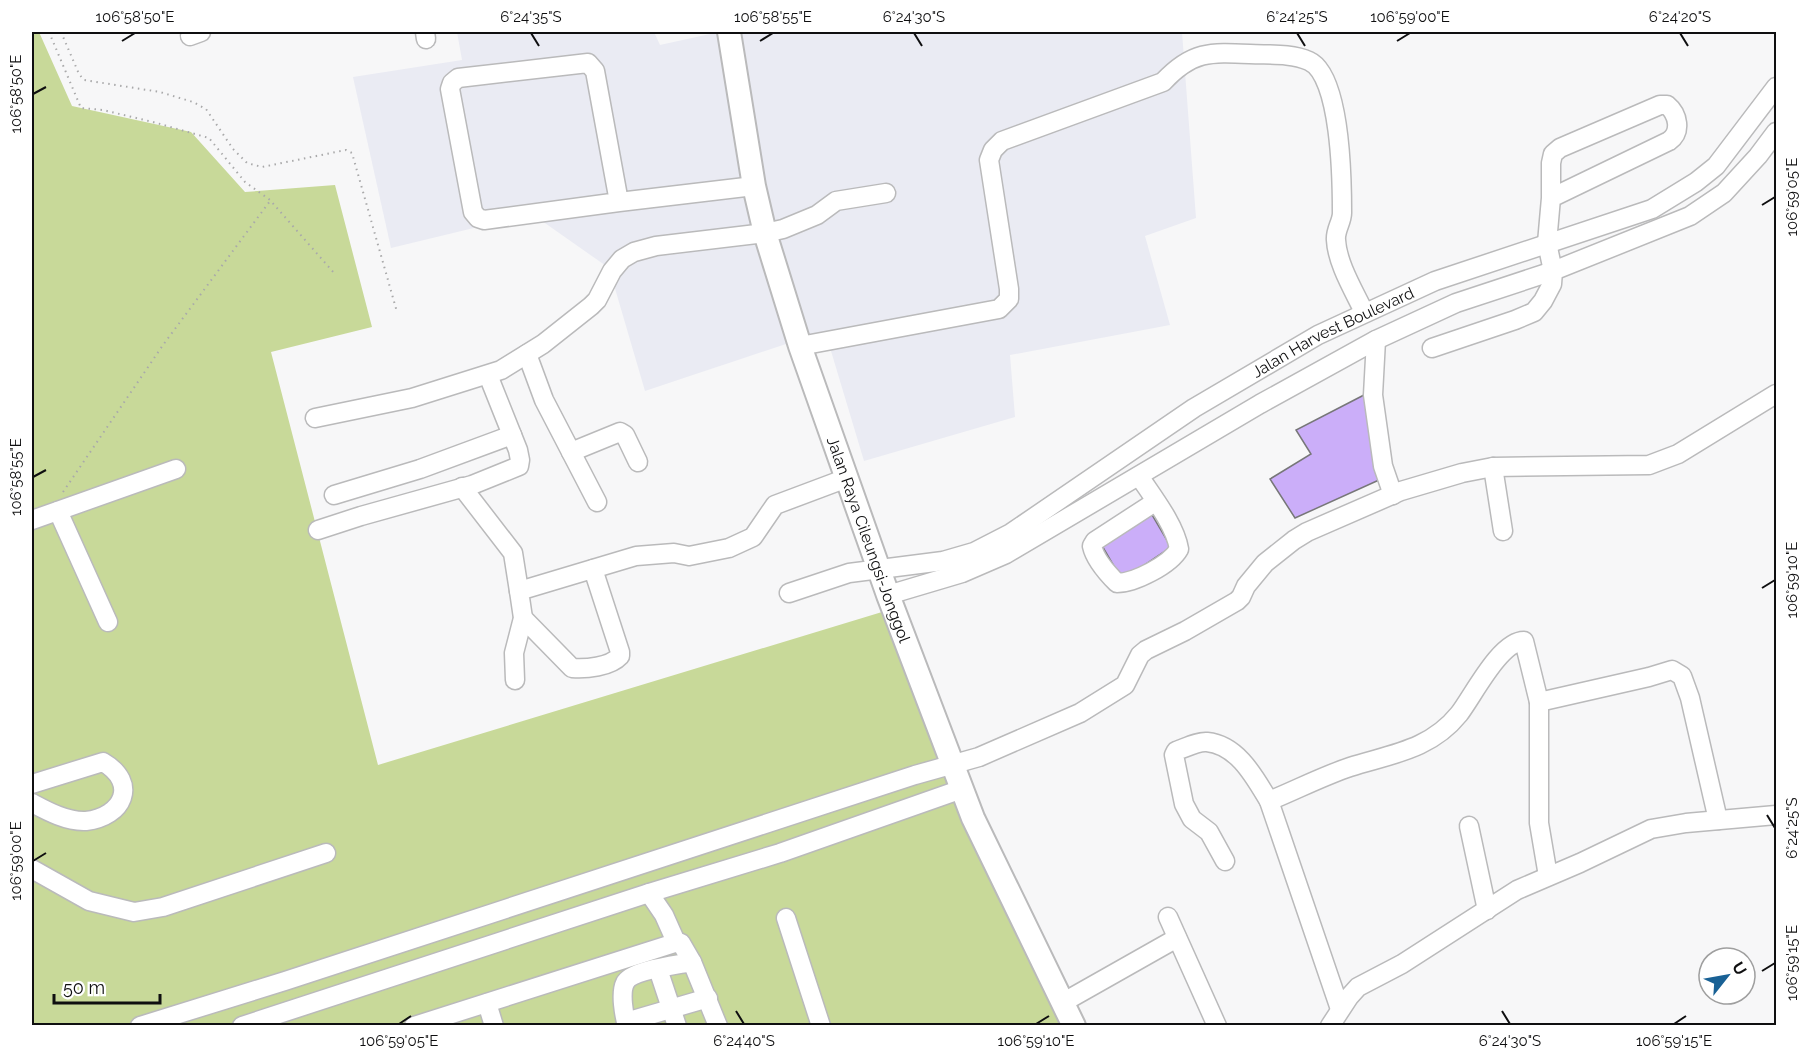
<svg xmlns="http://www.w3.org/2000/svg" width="1808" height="1057" font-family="Raleway,sans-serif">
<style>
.built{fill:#eaebf3}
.green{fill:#c8d999}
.building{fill:#cbaef9;stroke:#777778;stroke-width:1.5}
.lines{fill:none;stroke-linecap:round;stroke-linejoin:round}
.minor-casing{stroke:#bababb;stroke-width:21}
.major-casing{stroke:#bababb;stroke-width:26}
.path{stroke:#a9a9aa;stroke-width:2;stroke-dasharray:1.5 4.5;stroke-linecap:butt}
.minor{stroke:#fff;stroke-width:18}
.major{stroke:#fff;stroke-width:22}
.ticks{fill:none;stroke:#0f0f10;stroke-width:2}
.labels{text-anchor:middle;stroke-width:5;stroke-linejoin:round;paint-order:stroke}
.street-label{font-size:16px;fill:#0f0f10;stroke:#fff}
.neatline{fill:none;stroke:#0f0f10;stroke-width:2}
.ticks-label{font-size:15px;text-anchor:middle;fill:#0f0f10}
</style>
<rect width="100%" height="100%" fill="#f7f7f8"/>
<polygon class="built" points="457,32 654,32 660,45 719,32 1182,32 1196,218 1145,236 1170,325 1010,355 1015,417 864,461 825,331 645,391 609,268 532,214 391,248 353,77 462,60"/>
<polygon class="green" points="32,32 39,32 72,106 191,132 245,192 335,185 372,327 271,352 378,765 882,612 926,726 1060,1025 32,1025"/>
<g class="building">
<polygon points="1364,395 1379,480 1295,518 1270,479 1311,454 1296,430"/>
<polygon points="1151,513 1171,547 1122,580 1101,544"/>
</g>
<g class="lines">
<g class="minor-casing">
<g id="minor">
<polyline points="425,32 426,39"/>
<polyline points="190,36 201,32"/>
<polyline points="619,202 484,220 478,218 473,212 450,89 452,83 458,78 588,63 595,71 619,202 754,186"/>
<polyline points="1376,340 1373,395 1383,466 1393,495"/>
<path d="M800,346L999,309L1009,299V289L989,160L993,150L1002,141L1163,82C1192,51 1210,52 1250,54C1269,55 1291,53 1309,61C1341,75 1342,181 1342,213C1342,222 1335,230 1336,240C1337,263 1354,291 1364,312"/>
<path d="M1432,348L1515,320L1534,312L1543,301L1552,284L1553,271L1547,243L1551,198V163L1553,154L1560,148L1660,105H1667C1678,114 1682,132 1669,141L1551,198"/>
<polyline points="527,354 544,400 597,502"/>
<polyline points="315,418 412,398 501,370 543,344 591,306 597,300 612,271 622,259 634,252 656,246 765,233 783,229 817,215 836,201 886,193"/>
<polyline points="571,452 620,432 625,435 638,462"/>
<polyline points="1493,467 1503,531"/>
<path d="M1139,476C1153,497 1175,525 1179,549C1170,565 1134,583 1117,583C1107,573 1095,560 1092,546L1095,541L1155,502"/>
<polyline points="462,487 513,553 519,591"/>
<polyline points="334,495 420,469 512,435"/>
<polyline points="58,511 108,622"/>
<polyline points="32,520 176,469"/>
<polyline points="318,530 361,516 472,485 519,466 520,460 518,450 488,375"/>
<path id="s1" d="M789,593L849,573L943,561L974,552L1011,533L1194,408L1318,335L1435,281L1652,209L1696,182L1716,166L1776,87"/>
<polyline points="888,595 962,573 1006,554 1260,404 1376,340 1456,303 1553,271 1690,216 1724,193 1758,156 1776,132"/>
<path d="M523,618L572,668C586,669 610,667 620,656V652L593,569"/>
<polyline points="515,680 514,653 523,618 519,591 636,556 674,553 689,556 729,548 753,537 775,505 847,478"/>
<polyline points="1539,702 1649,677 1672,670 1682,676 1690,698 1718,820"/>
<path d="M32,784L103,762C139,783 123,817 86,821C67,822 47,811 32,803"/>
<path d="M1269,801C1296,790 1323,776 1350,767C1391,754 1430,750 1459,714C1473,696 1500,641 1524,641L1539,702V823L1548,876"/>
<polyline points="1469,826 1487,910"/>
<path d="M1225,861L1209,832L1192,819L1184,804L1174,755L1176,751C1185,748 1198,741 1207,742C1238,745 1255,778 1269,801L1340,1009"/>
<polyline points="32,869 89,901 134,912 163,907 326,853"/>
<polyline points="649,893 664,915 676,942"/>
<polyline points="1168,917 1217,1026"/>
<polyline points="786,918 821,1026"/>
<polyline points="658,969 677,1026"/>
<polyline points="487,1003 494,1026"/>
<polyline points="1062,1003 1177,938"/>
<polyline points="626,1022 708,998"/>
<polyline points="140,1026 285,981 915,775 979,757 1080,713 1125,685 1140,655 1146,650 1185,631 1237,601 1241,597 1246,586 1265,563 1294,540 1307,532 1401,491 1462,473 1493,467 1649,465 1678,454 1776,394"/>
<polyline points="242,1026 649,893 780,853 962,789"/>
<polyline points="414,1026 678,942 681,943 692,962 718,1026"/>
<path d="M627,1026C624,1015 620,993 625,983C631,970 678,965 692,962"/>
<polyline points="1330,1026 1349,997 1358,987 1402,964 1517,890 1580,863 1651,829 1686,823 1776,815"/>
</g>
</g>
<g class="major-casing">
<g id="major">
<path id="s2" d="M729,32L754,186L765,233L800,346L888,595L973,818L1074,1026"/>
</g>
</g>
<g class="path">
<polyline points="49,32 81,108 103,110 153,122 209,138 245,182 270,200 334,273"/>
<polyline points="61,32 79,74 84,80 160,92 193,102 206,109 233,149 247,163 262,167 346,150 352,153 397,312"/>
<polyline points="63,492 163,345 270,201"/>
</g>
<use href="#minor" class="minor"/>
<use href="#major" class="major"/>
</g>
<path class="ticks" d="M531,33L539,46M914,33L922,46M1297,33L1305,46M1680,33L1688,46M122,41L135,33M760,41L773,33M1397,41L1410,33M33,94L46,87M1762,205L1775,197M33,477L46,470M1762,588L1775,580M1767,815L1775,828M33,861L46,853M1762,971L1775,963M736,1011L744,1024M1502,1011L1510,1024M399,1024L411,1016M1036,1024L1049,1016M1674,1024L1686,1016"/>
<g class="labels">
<g class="street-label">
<text dy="6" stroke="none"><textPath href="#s1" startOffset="612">Jalan Harvest Boulevard</textPath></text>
<text dy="6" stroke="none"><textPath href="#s2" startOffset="528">Jalan Raya Cileungsi-Jonggol</textPath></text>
</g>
</g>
<rect width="1808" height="1057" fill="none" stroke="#ffffff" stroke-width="66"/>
<g transform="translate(1727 976) rotate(59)"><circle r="28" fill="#ffffff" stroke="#9f9f9f" stroke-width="1.5"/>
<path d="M0-4.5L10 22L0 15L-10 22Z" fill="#196195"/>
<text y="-9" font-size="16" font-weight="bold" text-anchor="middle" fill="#0f0f10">U</text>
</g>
<path d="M54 994v9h106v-9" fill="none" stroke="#0f0f10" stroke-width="3"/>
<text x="63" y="994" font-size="18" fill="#0f0f10" stroke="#ffffff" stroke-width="4.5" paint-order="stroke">50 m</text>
<rect x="33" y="33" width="1742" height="991" class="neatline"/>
<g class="ticks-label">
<text x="135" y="22">106°58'50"E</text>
<text x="531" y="22">6°24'35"S</text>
<text x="773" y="22">106°58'55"E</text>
<text x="914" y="22">6°24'30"S</text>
<text x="1297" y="22">6°24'25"S</text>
<text x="1410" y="22">106°59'00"E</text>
<text x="1680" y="22">6°24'20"S</text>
<text transform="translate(16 94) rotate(-90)" y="5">106°58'50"E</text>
<text transform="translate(1792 197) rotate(-90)" y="5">106°59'05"E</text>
<text transform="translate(16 477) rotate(-90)" y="5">106°58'55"E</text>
<text transform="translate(1792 580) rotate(-90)" y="5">106°59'10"E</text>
<text transform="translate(1792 828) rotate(-90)" y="5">6°24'25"S</text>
<text transform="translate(16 861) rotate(-90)" y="5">106°59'00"E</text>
<text transform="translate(1792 963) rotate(-90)" y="5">106°59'15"E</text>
<text x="399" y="1046">106°59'05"E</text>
<text x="744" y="1046">6°24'40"S</text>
<text x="1036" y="1046">106°59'10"E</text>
<text x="1510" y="1046">6°24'30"S</text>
<text x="1674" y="1046">106°59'15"E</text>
</g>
</svg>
